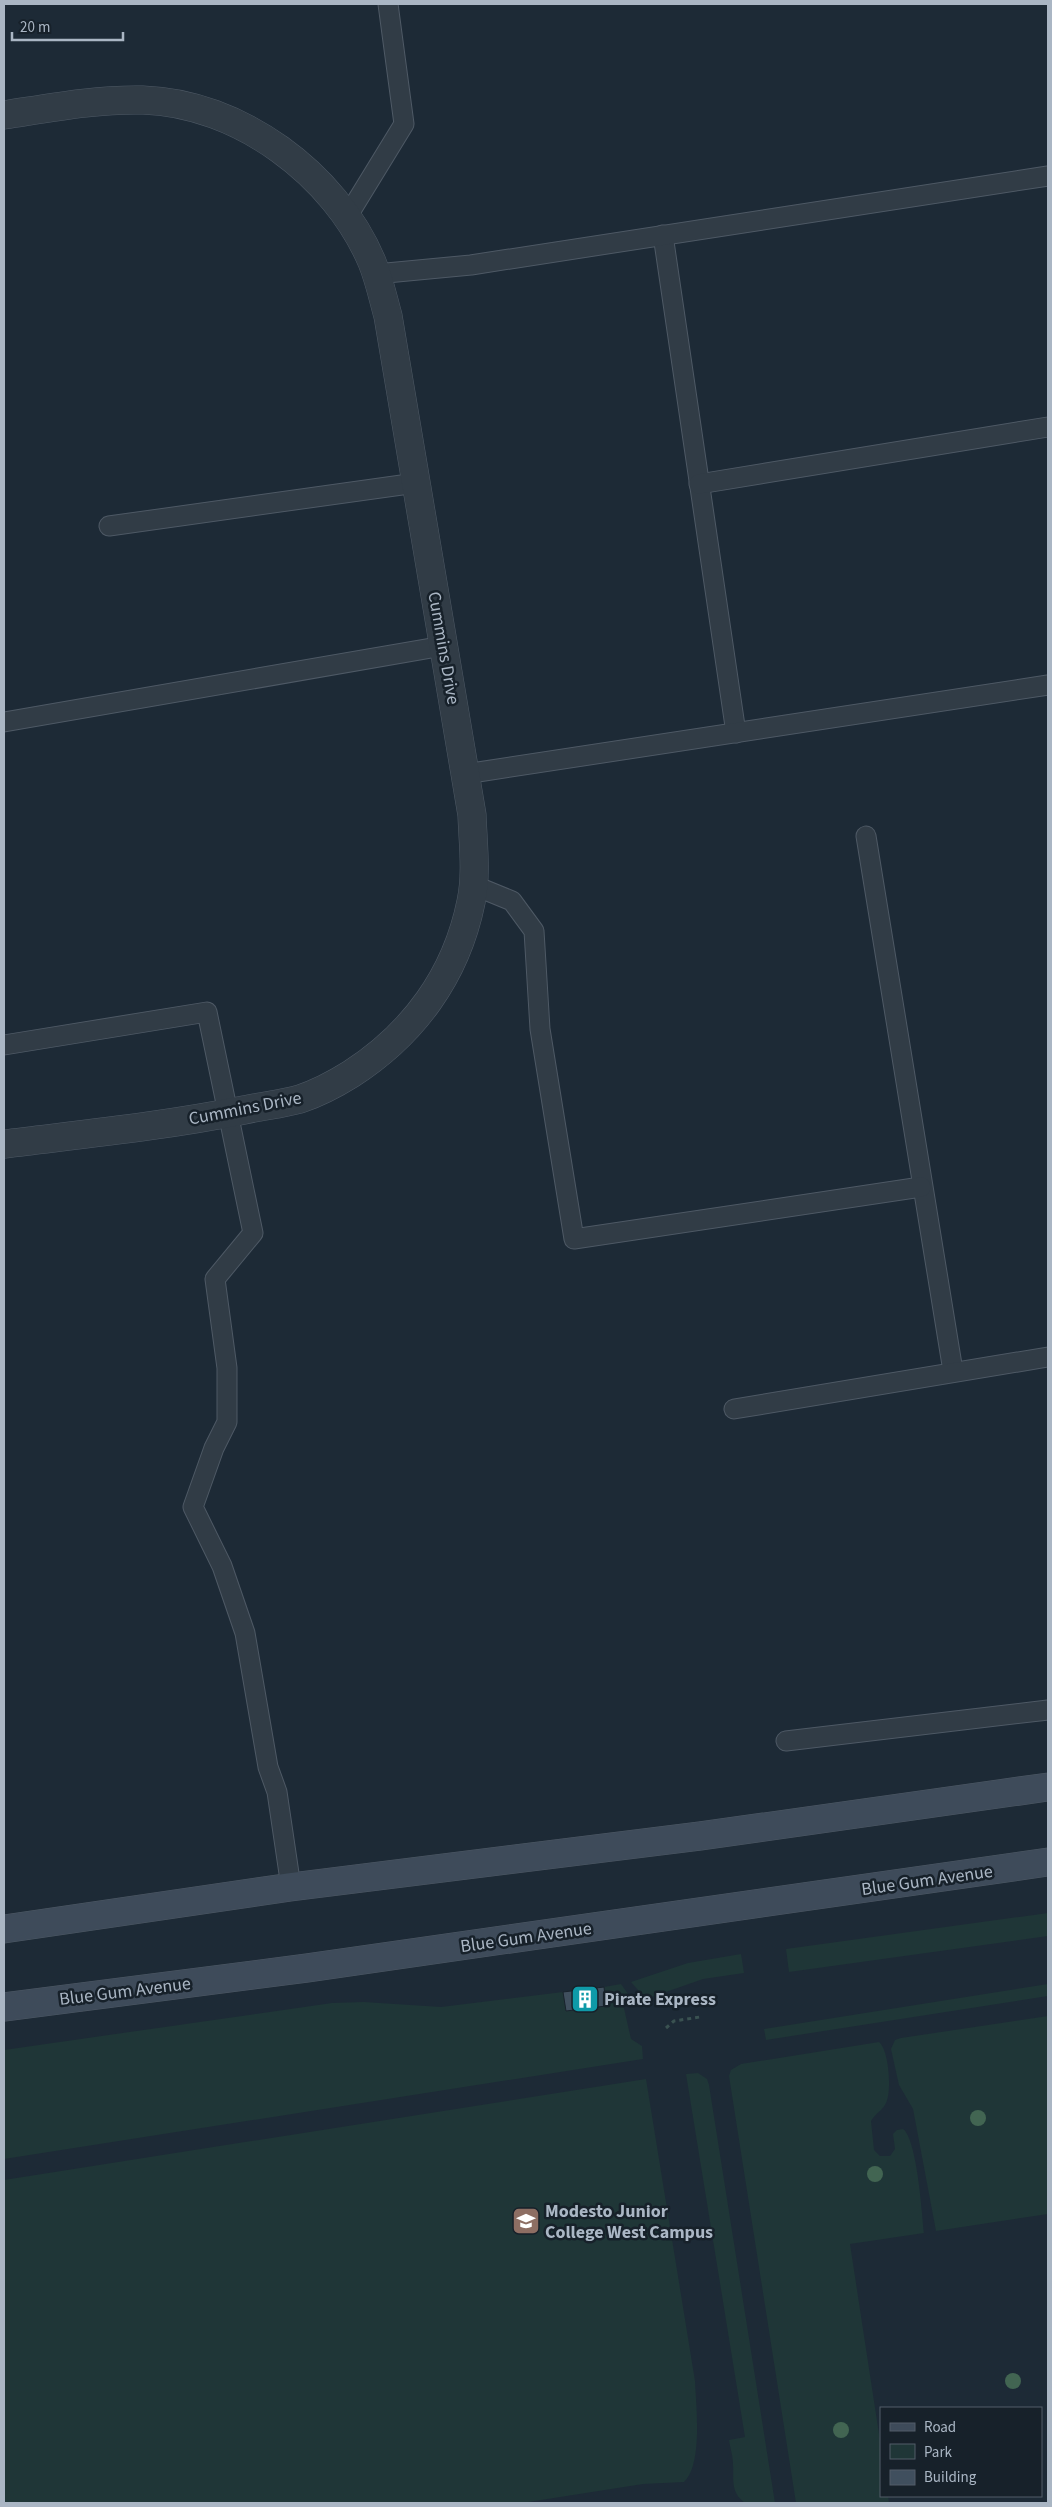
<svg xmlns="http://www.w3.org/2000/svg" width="1052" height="2507" font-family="'Source Sans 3',sans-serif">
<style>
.green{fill:#1f3637}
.building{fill:#404f5e;stroke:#19232d}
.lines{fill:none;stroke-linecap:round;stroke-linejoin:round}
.service-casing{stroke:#4e5965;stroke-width:21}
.minor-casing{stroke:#4e5965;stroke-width:29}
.secondary-casing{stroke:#4e5965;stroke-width:29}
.path{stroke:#3a5251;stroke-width:3;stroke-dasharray:4 4;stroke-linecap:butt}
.service{stroke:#313c46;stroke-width:19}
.minor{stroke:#313c46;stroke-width:28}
.secondary{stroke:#3e4b5a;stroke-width:28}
.tree{fill:#426552}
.labels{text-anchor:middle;stroke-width:5;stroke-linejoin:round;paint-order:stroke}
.street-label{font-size:18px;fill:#aab6c4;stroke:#17212a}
.poi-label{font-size:18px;font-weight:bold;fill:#aab6c4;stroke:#17212a;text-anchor:start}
</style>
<rect width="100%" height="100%" fill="#1d2a36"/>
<g class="green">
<polygon points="1048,1913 1048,1936 789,1972 786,1949"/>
<polygon points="741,1954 744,1973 703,1979 646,1999 631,1982 688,1963"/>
<polygon points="621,1984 634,2002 623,2004 631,2039 642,2046 643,2059 4,2159 4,2050 332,2003 364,2002 441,2007 563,1992 566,2011 606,2006 604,1987"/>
<polygon points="1048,1984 1048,1996 766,2040 764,2029"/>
<polygon points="1048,2016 1048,2214 936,2231 913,2109 899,2085 891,2049 895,2040 901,2038"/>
<path d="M879,2042C889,2050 892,2091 886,2103C883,2110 875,2114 871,2121L874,2150L880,2156H890L895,2149L893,2134L897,2130L903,2129C917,2139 922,2213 924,2233L850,2244L881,2447V2496H888L889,2503H796L729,2076L731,2070L741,2064Z"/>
<path d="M698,2073L707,2079L709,2085L775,2503H745C730,2492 734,2480 733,2464C733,2456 730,2448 729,2440L745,2437L686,2074Z"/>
<path d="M646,2079L695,2381C696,2405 703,2464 684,2482L643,2484L522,2503H4V2180Z"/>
</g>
<polygon class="building" points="604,1987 606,2006 566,2011 563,1992"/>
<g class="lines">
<g class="service-casing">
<g id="service">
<polyline points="347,217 404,124 388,4"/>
<polyline points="663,235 736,733"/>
<polyline points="376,274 471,265 1048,176"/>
<polyline points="699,484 1048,427"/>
<polyline points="109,526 416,483"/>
<polyline points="4,722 443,646"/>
<polyline points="465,774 1048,685"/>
<polyline points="866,836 953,1371"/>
<polyline points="473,885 512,901 534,931 540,1029 574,1239 921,1187"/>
<polyline points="4,1045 207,1012 253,1233 215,1279 227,1368 227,1422 214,1448 193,1507 222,1566 245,1633 268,1767 277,1792 291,1887"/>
<polyline points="734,1409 1048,1357"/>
<polyline points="786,1741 1048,1710"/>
</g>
</g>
<g class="minor-casing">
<path id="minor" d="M4,115C50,108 96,99 143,100C239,103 335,174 372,262C379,279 383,298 388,316L472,815C473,844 477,873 471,902C456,976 413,1034 351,1074C335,1084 318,1093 300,1099C282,1104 262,1106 244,1110C165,1126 84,1134 4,1144"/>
</g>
<g class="secondary-casing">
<g id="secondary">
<polyline points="4,1929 291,1887 700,1836 1048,1787"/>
<polyline points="4,2007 307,1968 1048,1862"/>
</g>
</g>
<polyline class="path" points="666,2028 674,2021 700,2017"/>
<use href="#service" class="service"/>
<use href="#minor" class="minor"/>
<use href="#secondary" class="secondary"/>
</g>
<g class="tree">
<circle cx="978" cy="2118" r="8"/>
<circle cx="875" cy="2174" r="8"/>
<circle cx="1013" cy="2381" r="8"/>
<circle cx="841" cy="2430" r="8"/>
</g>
<defs>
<g id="building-square" transform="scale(1.4375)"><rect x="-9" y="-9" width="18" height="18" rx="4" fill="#0f9aa8" stroke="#17212a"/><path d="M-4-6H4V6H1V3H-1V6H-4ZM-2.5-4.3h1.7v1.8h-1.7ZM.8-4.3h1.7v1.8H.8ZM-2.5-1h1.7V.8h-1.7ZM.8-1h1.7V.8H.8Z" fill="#fff"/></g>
<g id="university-square" transform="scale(1.4375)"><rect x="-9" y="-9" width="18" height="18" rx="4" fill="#8d6e63" stroke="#17212a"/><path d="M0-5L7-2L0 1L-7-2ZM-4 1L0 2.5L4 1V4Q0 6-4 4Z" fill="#fff"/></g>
</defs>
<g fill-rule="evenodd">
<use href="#building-square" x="585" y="1999"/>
<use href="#university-square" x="526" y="2221"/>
</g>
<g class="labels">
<g class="street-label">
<text transform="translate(444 648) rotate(80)" y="6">Cummins Drive</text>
<text transform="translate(245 1108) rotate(-11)" y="6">Cummins Drive</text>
<text transform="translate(927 1880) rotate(-8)" y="6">Blue Gum Avenue</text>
<text transform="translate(526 1937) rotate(-8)" y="6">Blue Gum Avenue</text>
<text transform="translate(125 1991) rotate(-7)" y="6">Blue Gum Avenue</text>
</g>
<g class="poi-label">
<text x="604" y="2005">Pirate Express</text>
<text x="545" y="2217">Modesto Junior<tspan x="545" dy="21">College West Campus</tspan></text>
</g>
</g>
<rect width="1052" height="2507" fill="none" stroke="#aab6c4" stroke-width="10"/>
<rect x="880" y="2407" width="162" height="90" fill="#17212a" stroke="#525d68"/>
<rect x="890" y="2423" width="25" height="8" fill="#3e4b5a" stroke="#525d68"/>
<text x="924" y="2432" font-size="15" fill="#aab6c4">Road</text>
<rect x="890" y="2444" width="25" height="15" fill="#1f3637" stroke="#525d68"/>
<text x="924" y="2457" font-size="15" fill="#aab6c4">Park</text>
<rect x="890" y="2470" width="25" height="15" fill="#404f5e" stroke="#525d68"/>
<text x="924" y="2482" font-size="15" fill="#aab6c4">Building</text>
<path d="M12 32v8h111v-8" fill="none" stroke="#aab6c4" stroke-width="2.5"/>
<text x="20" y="32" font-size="15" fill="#aab6c4" stroke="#17212a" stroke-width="4" paint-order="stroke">20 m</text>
</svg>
